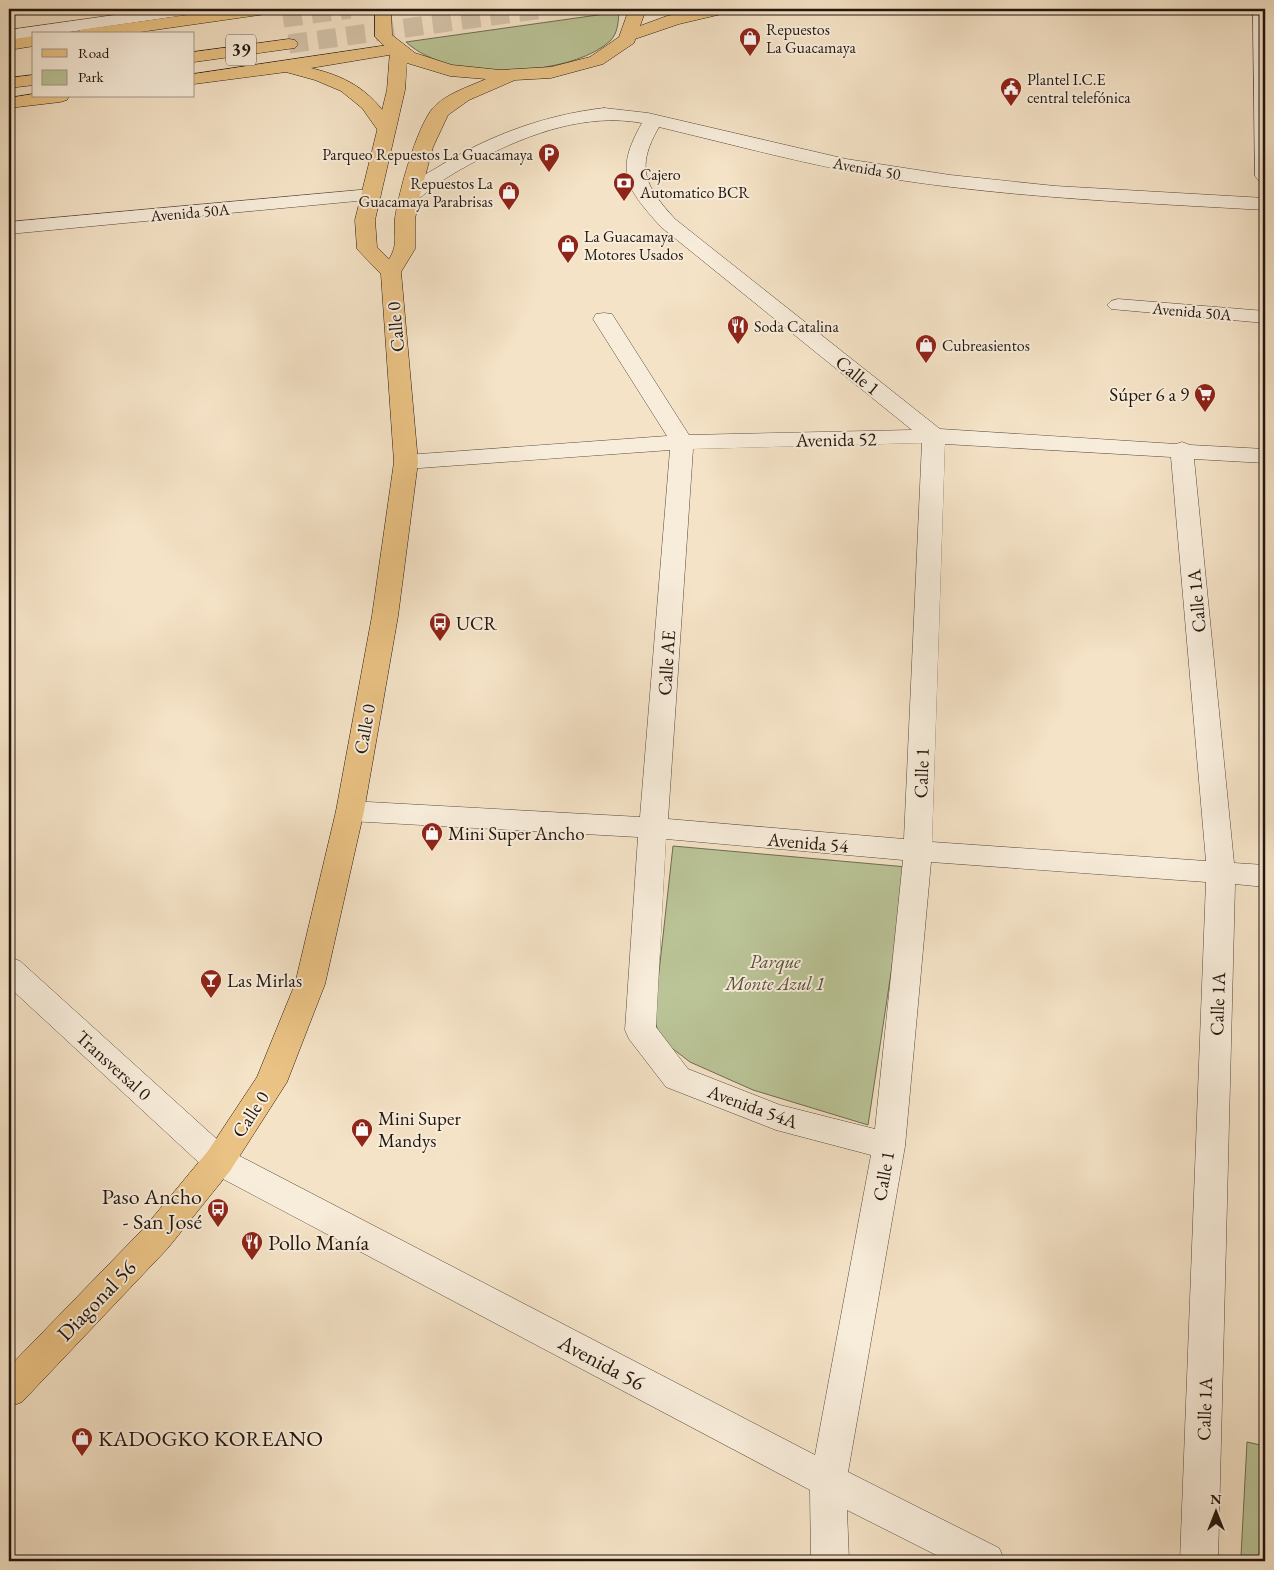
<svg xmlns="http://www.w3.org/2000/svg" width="1274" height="1570" font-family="'EB Garamond',serif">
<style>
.green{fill:#bac497;stroke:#6e6c52}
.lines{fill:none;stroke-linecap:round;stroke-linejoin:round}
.highway-tunnel{stroke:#d5c4ab;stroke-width:19;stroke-dasharray:19 10;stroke-linecap:butt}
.minor-casing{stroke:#57483c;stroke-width:1}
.major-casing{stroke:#22150e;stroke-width:1}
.highway-casing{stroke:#22150e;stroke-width:1}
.minor{fill:#f8eddb;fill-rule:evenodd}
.major{fill:#eac284;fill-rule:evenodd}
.highway{fill:#eac284;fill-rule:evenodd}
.labels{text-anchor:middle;stroke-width:4;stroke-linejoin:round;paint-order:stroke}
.far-poi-label{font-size:16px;fill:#22150e;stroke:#f8eddb;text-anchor:start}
.far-street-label{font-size:16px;fill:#22150e;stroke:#f8eddb}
.shield{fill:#f8eddb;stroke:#62564c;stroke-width:1}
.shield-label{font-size:18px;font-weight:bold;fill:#22150e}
.street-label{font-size:19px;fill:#22150e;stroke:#f8eddb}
.poi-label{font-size:19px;fill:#22150e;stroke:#f8eddb;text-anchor:start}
.park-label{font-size:19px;font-style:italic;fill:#57523e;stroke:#f8eddb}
.near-poi-label{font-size:22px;fill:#22150e;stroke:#f8eddb;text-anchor:start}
.near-street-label{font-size:22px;fill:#22150e;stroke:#f8eddb}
</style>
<rect width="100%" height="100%" fill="#f5e3c7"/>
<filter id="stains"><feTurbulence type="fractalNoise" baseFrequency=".004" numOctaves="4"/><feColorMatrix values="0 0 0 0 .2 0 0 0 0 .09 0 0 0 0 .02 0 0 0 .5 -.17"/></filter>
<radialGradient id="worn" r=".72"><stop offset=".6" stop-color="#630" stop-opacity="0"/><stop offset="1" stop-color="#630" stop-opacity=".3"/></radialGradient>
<g class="green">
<path d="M619,12C618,23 618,33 610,41C576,72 492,76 450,65C434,60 418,53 406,42Z"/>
<polygon points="673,846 907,867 868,1125 753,1090 690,1062 660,1039 654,1017"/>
<polygon points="1247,1442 1265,1446 1265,1561 1245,1561 1241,1556"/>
</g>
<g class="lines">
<g class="highway-tunnel">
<polyline points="283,18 350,9"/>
<polyline points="289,44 544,9"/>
</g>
<g class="minor-casing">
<g id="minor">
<polygon points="157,9 201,9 198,13 192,14 55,34 34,34 34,37 9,40 9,30"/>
<polygon points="1253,9 1265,9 1265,182 1258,180 1255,176"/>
<path d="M604,108L648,113L846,159L950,175L1055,186L1265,198V210C1143,203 1020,198 899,180C818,168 739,146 659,127C635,168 645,186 675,219L940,429L1176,444L1182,442L1190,445L1265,449V463L1194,459L1234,863L1265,865V887L1235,884L1218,1561H1180L1206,882L931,862L905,1146L848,1472L999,1548L1005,1561H948L847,1510L849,1561H811L810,1490L208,1171L9,987V957L20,961L230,1151L815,1455L871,1155L776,1130L666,1087L629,1039L625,1030L638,837L350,821L340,818L336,811L340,804L350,801L640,817L670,450L406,469L398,467L394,462L398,457L406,455L667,436L593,319L596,314L604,313L612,314L689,435L912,430L661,227C626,188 614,172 642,123C587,113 531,133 482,158C466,166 450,175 436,185C430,189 424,195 418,199C413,201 408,201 403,199L400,195C408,184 422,176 433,170C485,137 543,115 604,108ZM922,443L904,839L668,819L693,449ZM945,444L1171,457L1206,861L932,842ZM666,839L903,860L875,1129L780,1105L688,1069L656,1027Z"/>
<polygon points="371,189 378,191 381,195 378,199 9,234 9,222"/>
<polygon points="1118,299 1265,311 1265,323 1111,309 1107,305 1111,301"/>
</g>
</g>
<g class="major-casing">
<path id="major" d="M375,9H391L392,35L415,53L452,65L500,70L551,67L590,57L619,37L629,9H646L634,43L603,64L551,78L515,80L469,100L448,115L433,147L420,195L415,219V249L401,272L418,462L398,616L364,811L325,984L287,1082L230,1171L168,1248L22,1402L9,1407V1367L144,1228L208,1151L257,1077L295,984L336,811L372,616L394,462L381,274L357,249L355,220L387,90L390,51L375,37ZM407,63L450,76L486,79C468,87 445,94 432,109C416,130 399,191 395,218C393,235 399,243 389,259L377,247L375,220L405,90Z"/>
</g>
<g class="highway-casing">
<g id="highway">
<polygon points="230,9 275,9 272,13 266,14 126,34 77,34 80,30 86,29"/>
<polygon points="699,9 729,9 726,13 679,24 632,40 626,39 623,35 626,31 667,16"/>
<polygon points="34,36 34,46 9,50 9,40"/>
<polygon points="289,39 295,40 298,44 295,48 194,62 194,52"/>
<path d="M395,44L401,45L404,49L401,53L311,68C352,78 373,93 395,128L393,132L386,134L379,132L362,108L341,91L315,80L286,72L194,84V74Z"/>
<polygon points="34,75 34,85 9,88 9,78"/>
<polygon points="34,94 34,96 69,96 67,100 60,102 9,108 9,98"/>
</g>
</g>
<use href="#minor" class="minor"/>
<use href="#major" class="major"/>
<use href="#highway" class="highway"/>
</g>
<defs>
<g id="shop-pin" transform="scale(1.125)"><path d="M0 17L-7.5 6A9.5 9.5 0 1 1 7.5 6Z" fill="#8f2418" stroke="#f8eddb"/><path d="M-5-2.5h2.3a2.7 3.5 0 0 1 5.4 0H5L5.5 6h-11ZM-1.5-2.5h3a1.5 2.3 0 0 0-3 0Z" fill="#fff"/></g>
<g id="civic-pin" transform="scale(1.125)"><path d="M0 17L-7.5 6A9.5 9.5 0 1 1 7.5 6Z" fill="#8f2418" stroke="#f8eddb"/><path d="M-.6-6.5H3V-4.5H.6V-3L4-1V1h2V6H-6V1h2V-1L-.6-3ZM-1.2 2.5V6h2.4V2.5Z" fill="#fff"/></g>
<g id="parking-pin" transform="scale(1.125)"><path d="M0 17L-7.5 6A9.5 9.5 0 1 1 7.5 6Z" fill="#8f2418" stroke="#f8eddb"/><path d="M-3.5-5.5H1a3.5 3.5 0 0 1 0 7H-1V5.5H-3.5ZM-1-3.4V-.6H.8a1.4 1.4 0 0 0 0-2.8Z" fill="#fff"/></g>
<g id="bank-pin" transform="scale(1.125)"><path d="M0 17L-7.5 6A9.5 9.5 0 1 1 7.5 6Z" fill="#8f2418" stroke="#f8eddb"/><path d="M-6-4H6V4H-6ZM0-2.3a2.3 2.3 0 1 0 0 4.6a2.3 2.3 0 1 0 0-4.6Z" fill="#fff"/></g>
<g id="restaurant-pin" transform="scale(1.125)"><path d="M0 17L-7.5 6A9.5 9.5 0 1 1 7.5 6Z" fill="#8f2418" stroke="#f8eddb"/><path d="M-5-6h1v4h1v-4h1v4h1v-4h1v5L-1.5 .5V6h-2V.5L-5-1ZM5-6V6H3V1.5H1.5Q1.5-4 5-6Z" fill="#fff"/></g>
<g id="supermarket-pin" transform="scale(1.125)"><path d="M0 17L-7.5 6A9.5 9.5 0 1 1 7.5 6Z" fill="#8f2418" stroke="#f8eddb"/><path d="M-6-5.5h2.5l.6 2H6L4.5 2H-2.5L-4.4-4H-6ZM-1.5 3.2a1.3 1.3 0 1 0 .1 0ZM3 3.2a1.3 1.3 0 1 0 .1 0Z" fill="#fff"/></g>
<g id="bus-pin" transform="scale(1.125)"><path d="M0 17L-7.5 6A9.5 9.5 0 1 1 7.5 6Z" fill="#8f2418" stroke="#f8eddb"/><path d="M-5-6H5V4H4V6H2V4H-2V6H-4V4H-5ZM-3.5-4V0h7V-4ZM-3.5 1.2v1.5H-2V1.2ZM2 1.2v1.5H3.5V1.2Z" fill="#fff"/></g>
<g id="bar-pin" transform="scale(1.125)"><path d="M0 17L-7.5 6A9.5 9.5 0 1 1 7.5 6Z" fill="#8f2418" stroke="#f8eddb"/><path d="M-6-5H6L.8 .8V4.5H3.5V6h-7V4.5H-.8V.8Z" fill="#fff"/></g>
</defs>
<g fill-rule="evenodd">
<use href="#shop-pin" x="750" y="38"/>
<use href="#civic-pin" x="1011" y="88"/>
<use href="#parking-pin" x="549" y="154"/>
<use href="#bank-pin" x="624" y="183"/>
<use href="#shop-pin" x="509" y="192"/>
<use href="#shop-pin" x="568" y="245"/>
<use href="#restaurant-pin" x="738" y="326"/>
<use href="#shop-pin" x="926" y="345"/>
<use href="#supermarket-pin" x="1205" y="394"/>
<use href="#bus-pin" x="440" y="623"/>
<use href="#shop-pin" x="432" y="833"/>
<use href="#bar-pin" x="211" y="980"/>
<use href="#shop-pin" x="362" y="1129"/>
<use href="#bus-pin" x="218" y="1209"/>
<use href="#restaurant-pin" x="252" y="1242"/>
<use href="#shop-pin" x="82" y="1438"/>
</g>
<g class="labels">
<g class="far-poi-label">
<text x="766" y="35">Repuestos<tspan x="766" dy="18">La Guacamaya</tspan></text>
<text x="1027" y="85">Plantel I.C.E<tspan x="1027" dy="18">central telefónica</tspan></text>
<text x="533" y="160" text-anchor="end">Parqueo Repuestos La Guacamaya</text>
<text x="640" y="180">Cajero<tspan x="640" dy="18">Automatico BCR</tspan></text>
<text x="493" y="189" text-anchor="end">Repuestos La<tspan x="493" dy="18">Guacamaya Parabrisas</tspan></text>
<text x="584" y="242">La Guacamaya<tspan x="584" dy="18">Motores Usados</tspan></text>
<text x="754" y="332">Soda Catalina</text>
<text x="942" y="351">Cubreasientos</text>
</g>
<g class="far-street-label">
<text transform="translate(867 168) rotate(10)" y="6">Avenida 50</text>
<text transform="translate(190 212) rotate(-5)" y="6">Avenida 50A</text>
<text transform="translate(1192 311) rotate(5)" y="6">Avenida 50A</text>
</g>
<rect class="shield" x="226" y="34.5" width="30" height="31" rx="4"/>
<g class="shield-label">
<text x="241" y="56">39</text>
</g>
<g class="street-label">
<text transform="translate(395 327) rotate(-95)" y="7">Calle 0</text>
<text transform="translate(858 375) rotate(39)" y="7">Calle 1</text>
<text transform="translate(836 439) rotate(-1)" y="7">Avenida 52</text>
<text transform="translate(1196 601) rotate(-95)" y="7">Calle 1A</text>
<text transform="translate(666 663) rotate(-86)" y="7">Calle AE</text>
<text transform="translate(364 729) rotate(-80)" y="7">Calle 0</text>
<text transform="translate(921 773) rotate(-88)" y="7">Calle 1</text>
<text transform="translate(808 842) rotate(5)" y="7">Avenida 54</text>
<text transform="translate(1217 1004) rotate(-88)" y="7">Calle 1A</text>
<text transform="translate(114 1065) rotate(42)" y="7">Transversal 0</text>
<text transform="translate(753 1106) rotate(20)" y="7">Avenida 54A</text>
<text transform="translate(250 1114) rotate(-57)" y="7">Calle 0</text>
<text transform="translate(883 1176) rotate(-80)" y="7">Calle 1</text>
<text transform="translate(1204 1409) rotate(-88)" y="7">Calle 1A</text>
</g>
<g class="poi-label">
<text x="1189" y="401" text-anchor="end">Súper 6 a 9</text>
<text x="456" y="630">UCR</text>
<text x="448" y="840">Mini Super Ancho</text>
<text x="227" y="987">Las Mirlas</text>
<text x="378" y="1125">Mini Super<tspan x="378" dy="22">Mandys</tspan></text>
</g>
<g class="park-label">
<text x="775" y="968">Parque<tspan x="775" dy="22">Monte Azul 1</tspan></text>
</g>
<g class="near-poi-label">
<text x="202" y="1204" text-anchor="end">Paso Ancho<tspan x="202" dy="25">- San José</tspan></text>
<text x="268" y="1250">Pollo Manía</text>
<text x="98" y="1446">KADOGKO KOREANO</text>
</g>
<g class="near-street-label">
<text transform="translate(96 1300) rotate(-46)" y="8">Diagonal 56</text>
<text transform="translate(602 1362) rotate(28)" y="8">Avenida 56</text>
</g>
</g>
<rect width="1274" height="1570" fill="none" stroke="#f5e3c7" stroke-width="30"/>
<rect x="10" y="10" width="1254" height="1550" fill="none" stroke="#22150e" stroke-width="2.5"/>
<rect x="15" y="15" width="1244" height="1540" fill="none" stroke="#22150e"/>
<rect x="32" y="32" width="162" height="65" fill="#f8eddb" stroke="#a29789"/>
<rect x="42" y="49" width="25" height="8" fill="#eac284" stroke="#a29789"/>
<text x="78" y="58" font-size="15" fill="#22150e">Road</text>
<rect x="42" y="70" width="25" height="15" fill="#bac497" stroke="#a29789"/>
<text x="78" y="82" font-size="15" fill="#22150e">Park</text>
<g transform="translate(1216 1512)" stroke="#f8eddb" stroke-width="4" paint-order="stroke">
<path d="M0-4L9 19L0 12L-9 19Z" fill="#22150e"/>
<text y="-8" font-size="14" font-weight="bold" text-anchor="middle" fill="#22150e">N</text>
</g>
<rect width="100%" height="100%" filter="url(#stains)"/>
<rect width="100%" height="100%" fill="url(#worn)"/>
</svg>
